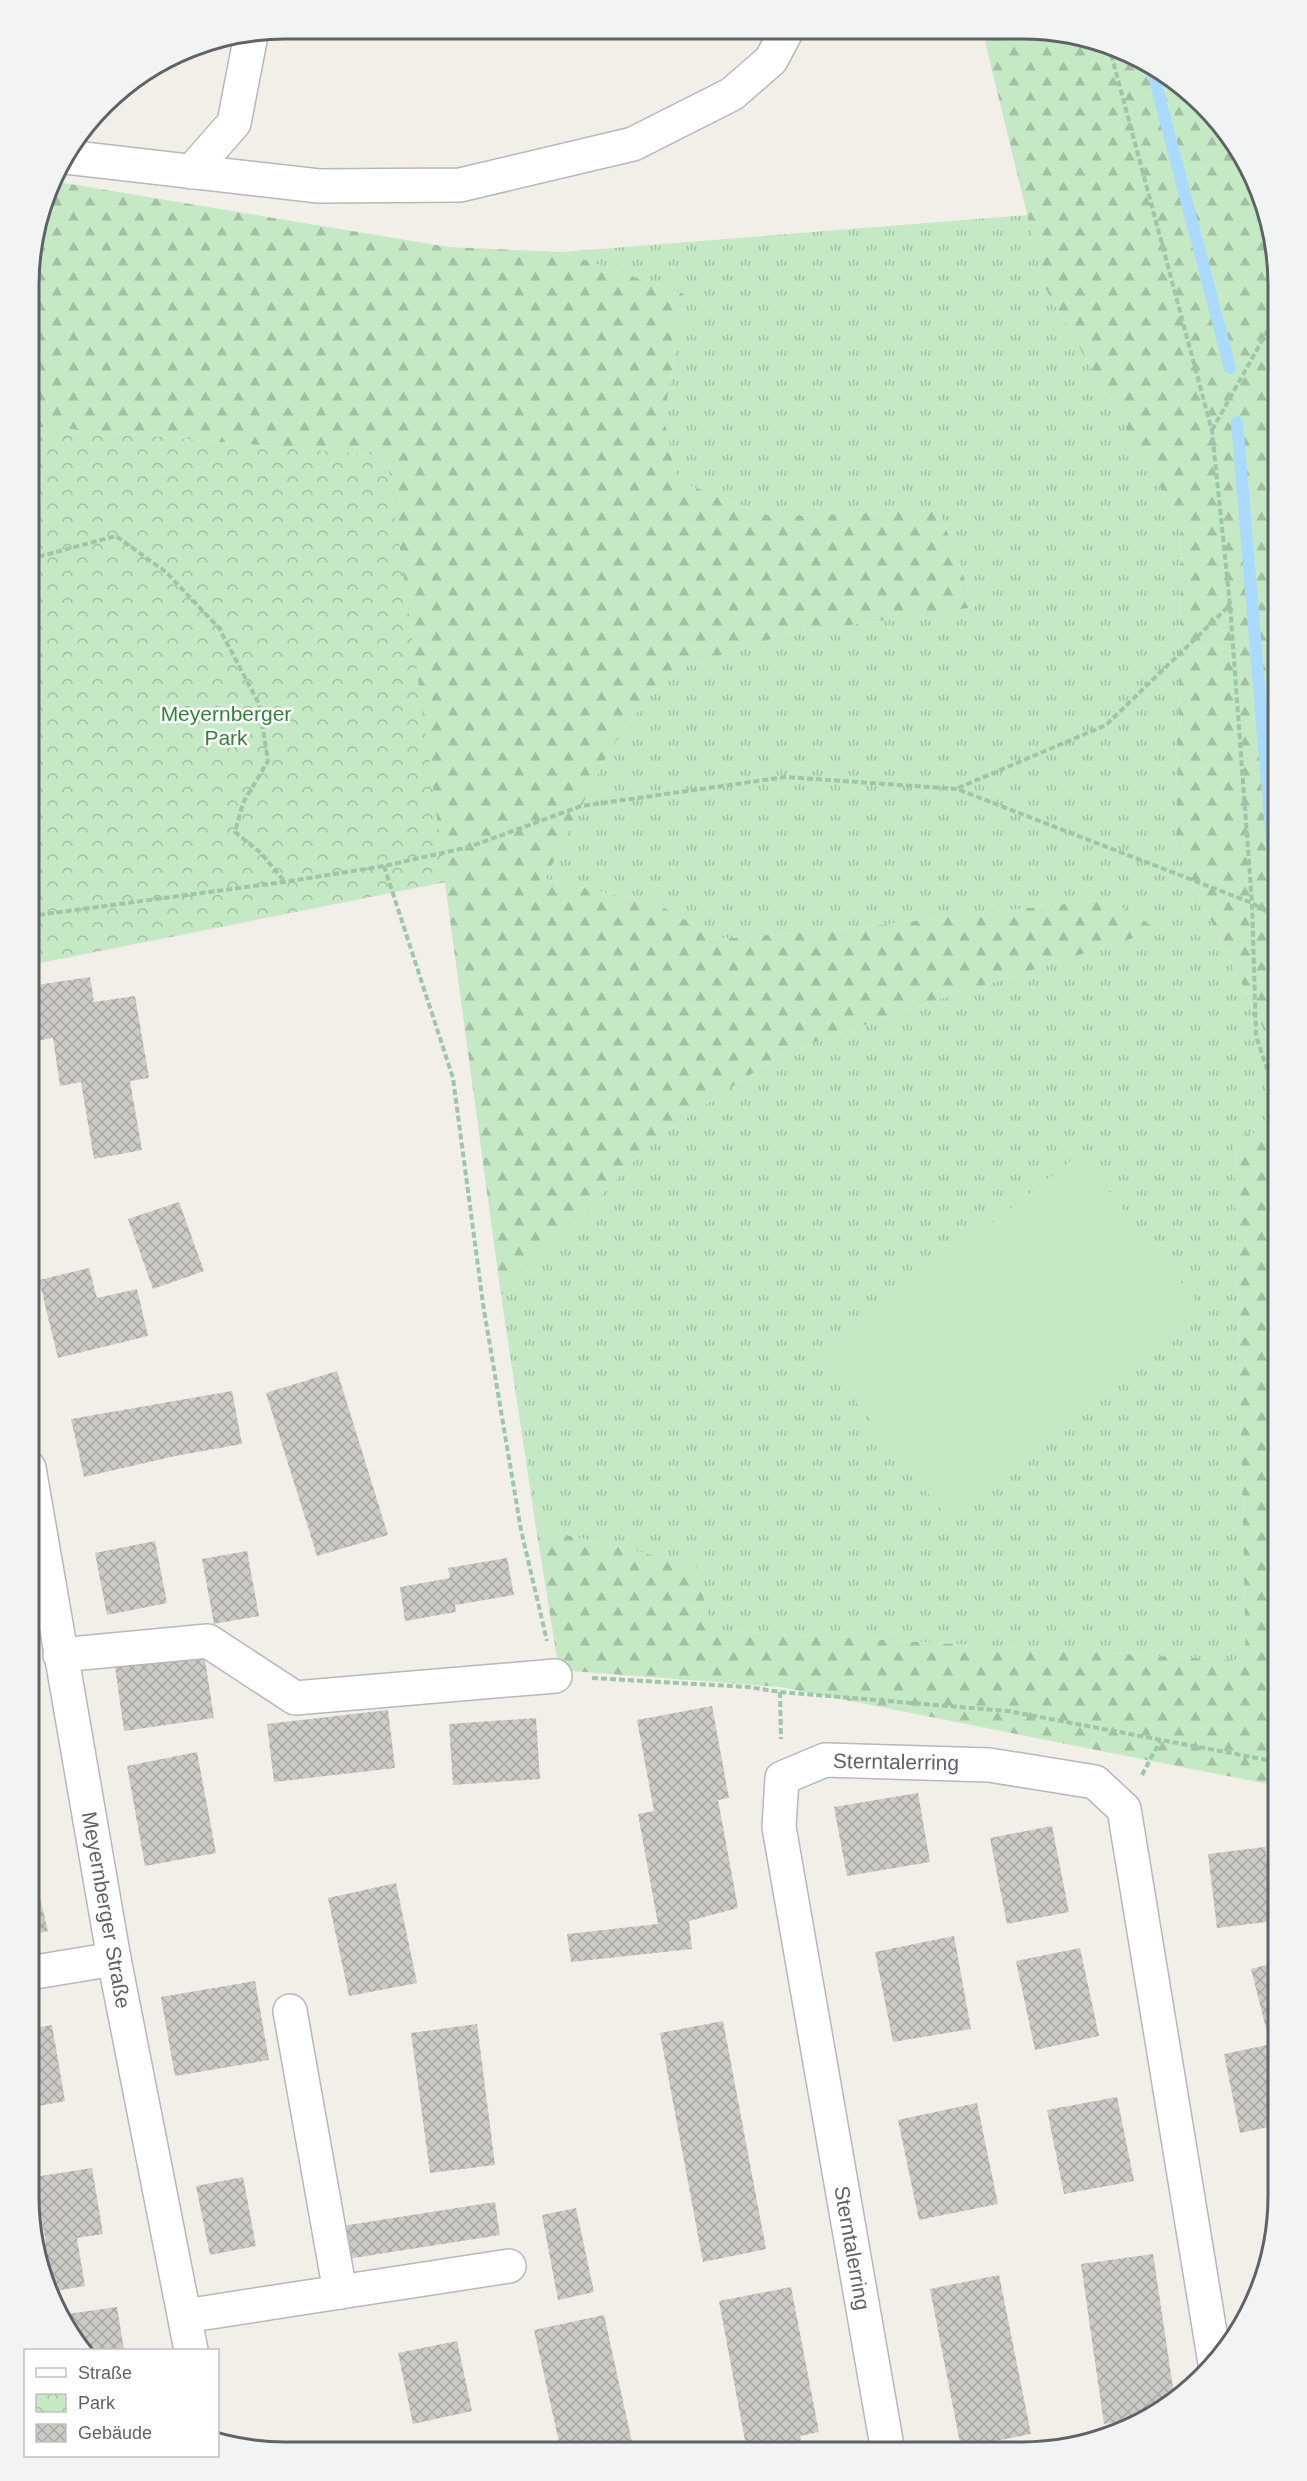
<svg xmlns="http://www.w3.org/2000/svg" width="1307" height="2481" font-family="Helvetica,sans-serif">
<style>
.grass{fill:url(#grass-tufts)}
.forest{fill:url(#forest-firs)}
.park{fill:url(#park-crowns)}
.pitch{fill:#c5e8c5}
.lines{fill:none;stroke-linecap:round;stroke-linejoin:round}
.stream{stroke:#aadaff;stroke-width:12}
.building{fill:url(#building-cross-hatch)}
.minor-casing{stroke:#b5b8bc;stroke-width:36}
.path{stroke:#9cc7a9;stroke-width:4;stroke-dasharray:6 3;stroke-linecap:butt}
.minor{stroke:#fff;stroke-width:33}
.labels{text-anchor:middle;stroke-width:5;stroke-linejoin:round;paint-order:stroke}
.park-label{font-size:21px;fill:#348238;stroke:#fff}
.street-label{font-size:21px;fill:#5f6368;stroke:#fff}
.rim{fill:none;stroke:#5f6368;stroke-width:3}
</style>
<defs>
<pattern id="grass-tufts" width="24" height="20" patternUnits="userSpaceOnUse" patternTransform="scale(1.5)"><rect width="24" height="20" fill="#c5e8c5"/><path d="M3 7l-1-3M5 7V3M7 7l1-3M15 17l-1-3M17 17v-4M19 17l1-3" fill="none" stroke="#a3c0a4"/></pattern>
<pattern id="forest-firs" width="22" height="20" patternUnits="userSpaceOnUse" patternTransform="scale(1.5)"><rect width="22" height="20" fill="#c5e8c5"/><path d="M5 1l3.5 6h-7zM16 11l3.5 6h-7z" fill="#a3c0a4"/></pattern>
<pattern id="park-crowns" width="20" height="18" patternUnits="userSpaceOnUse" patternTransform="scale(1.5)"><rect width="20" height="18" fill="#c5e8c5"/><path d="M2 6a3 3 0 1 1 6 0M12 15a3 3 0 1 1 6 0" fill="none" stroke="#a3c0a4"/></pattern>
<pattern id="building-cross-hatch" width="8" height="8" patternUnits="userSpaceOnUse" patternTransform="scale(1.5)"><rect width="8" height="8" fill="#cccac5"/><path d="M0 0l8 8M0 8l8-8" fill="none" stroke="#a9a8a4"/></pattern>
</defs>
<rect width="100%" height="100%" fill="#f1efe8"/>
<polygon class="grass" points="1028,215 1045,288 1182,525 1176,849 1278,1060 1278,1128 1234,1137 1246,1661 712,1630 695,1565 536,1528 501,1295 547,1251 656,1138 781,1054 940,999 1157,930 1109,899 845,929 719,939 659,905 545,879 609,751 665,673 787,634 975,607 939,510 773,517 678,481 664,419 684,294 562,252"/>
<g class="forest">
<polygon points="983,33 1072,33 1135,55 1191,92 1235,142 1265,202 1278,285 1278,1059 1176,849 1182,525 1045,288"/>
<polygon points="52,181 448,247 562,252 684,294 664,419 678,481 773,517 939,510 975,607 787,634 665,673 609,751 545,879 659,905 719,939 845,929 1109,899 1158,930 940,999 781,1054 656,1138 547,1251 501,1295 387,456 30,426 31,252"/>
<polygon points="1278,1128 1278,1786 780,1687 559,1670 536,1528 695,1565 712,1630 1246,1661 1234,1137"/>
</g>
<polygon class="park" points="30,426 387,456 446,882 30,965"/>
<polygon class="pitch" points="1079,1154 1206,1314 948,1518 821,1358"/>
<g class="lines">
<g class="stream">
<polyline points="1151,65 1230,368"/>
<polyline points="1237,422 1275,879"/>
</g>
</g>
<g class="building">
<polygon points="90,977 94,1002 135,996 149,1078 130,1081 142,1150 94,1159 81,1082 60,1086 53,1038 30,1042 30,986"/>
<polygon points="179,1202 204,1271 153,1289 128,1219"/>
<polygon points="89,1268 97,1298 137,1289 148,1336 58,1358 39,1280"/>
<polygon points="337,1371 388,1535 317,1556 266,1393"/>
<polygon points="232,1391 242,1444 175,1456 84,1477 71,1419"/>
<polygon points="155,1541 167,1603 107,1615 95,1553"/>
<polygon points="247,1551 259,1616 214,1624 202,1559"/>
<polygon points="507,1558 514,1595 455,1605 456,1612 405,1621 400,1587 450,1578 448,1568"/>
<polygon points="204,1654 214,1718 124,1731 115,1667"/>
<polygon points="712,1706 729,1798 718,1800 738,1908 689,1921 692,1949 571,1962 567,1934 658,1924 638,1814 654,1811 637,1720"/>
<polygon points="388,1710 395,1768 274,1782 267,1724"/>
<polygon points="536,1718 540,1779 453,1785 449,1724"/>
<polygon points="197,1752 216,1853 145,1866 127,1766"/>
<polygon points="918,1793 930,1862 847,1876 834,1807"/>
<polygon points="1052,1826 1069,1912 1007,1924 990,1838"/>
<polygon points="1265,1847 1274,1921 1217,1928 1208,1854"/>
<polygon points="29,1853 48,1931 29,1936"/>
<polygon points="396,1883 417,1983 349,1996 328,1898"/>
<polygon points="954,1936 971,2029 893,2042 875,1952"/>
<polygon points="1080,1948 1099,2036 1035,2050 1016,1961"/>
<polygon points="1278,1962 1278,2063 1275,2064 1251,1969"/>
<polygon points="255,1981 269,2060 175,2076 161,1997"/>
<polygon points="723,2021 766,2249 703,2262 660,2033"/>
<polygon points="477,2024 495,2165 430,2173 411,2033"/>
<polygon points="52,2025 65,2101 29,2108 29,2029"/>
<polygon points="1267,2045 1278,2099 1278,2125 1240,2133 1224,2054"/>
<polygon points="1117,2097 1134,2181 1064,2194 1047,2110"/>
<polygon points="977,2103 998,2204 919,2220 898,2120"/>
<polygon points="92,2168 103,2234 77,2238 85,2286 49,2292 42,2279 37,2245 46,2243 34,2177"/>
<polygon points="243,2177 256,2246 210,2255 196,2186"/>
<polygon points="495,2202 500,2235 347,2259 342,2226"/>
<polygon points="576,2208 594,2292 558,2300 542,2215"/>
<polygon points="1153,2254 1175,2401 1144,2418 1104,2424 1081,2264"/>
<polygon points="999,2275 1031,2434 961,2448 930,2289"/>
<polygon points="791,2287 819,2432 800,2436 803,2452 726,2452 726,2449 746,2446 719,2301"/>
<polygon points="117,2307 124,2350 82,2350 72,2339 60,2315"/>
<polygon points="604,2315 634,2451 561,2451 534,2330"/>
<polygon points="457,2341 472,2411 413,2424 398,2353"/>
</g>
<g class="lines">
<g class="minor-casing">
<g id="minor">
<polyline points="66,157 319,186 460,185 633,144 732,94 771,60 786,32"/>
<polyline points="191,172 234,123 251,35"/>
<polyline points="29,1468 114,1959 191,2350"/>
<polyline points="60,1655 208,1641 295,1698 555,1676"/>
<polyline points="29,1973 114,1959"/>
<polyline points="340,2292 509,2266"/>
<polyline points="185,2316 340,2292 290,2011"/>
<polyline points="888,2452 779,1827 782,1778 825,1760 989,1765 1095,1782 1124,1809 1215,2363"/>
</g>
</g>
<g class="path">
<polyline points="1109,46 1212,431 1230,605 1252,903 1256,1036 1278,1101"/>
<polyline points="1212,430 1278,312"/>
<polyline points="30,559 116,536 166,572 219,628 259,704 268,761 243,803 235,832 261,853 284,881"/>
<polyline points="958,788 1106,725 1230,605"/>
<polyline points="384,866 453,1078 483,1304 521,1530 547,1641"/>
<polyline points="30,916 284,882 384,866 469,847 581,806 786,777 957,789 1252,903 1278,918"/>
<polyline points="592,1678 748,1687 780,1692 1008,1711 1278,1762"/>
<polyline points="780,1692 781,1739"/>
<polyline points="1142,1775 1160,1741"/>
</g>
<use href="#minor" class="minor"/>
</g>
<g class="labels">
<g class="park-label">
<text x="226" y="721">Meyernberger<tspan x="226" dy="24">Park</tspan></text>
</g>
<g class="street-label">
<text transform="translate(896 1762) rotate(1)" y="7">Sterntalerring</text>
<text transform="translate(106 1910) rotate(80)" y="7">Meyernberger Straße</text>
<text transform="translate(852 2248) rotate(80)" y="7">Sterntalerring</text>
</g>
</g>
<path d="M0 0H1307V2481H0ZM285 39H1022A246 246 0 0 1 1268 285V2196A246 246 0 0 1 1022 2442H285A246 246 0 0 1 39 2196V285A246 246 0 0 1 285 39Z" fill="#f2f3f3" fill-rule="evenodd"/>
<path class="rim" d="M285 39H1022A246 246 0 0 1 1268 285V2196A246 246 0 0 1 1022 2442H285A246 246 0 0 1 39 2196V285A246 246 0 0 1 285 39Z"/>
<rect x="24" y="2349" width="195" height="108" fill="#ffffff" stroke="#bfc1c3" stroke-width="1.5"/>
<rect x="36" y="2368" width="30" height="9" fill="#ffffff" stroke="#bfc1c3" stroke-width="1.5"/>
<text x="78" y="2379" font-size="18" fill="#5f6368">Straße</text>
<rect x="36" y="2394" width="30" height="18" fill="url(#park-crowns)" stroke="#bfc1c3" stroke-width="1.5"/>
<text x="78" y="2409" font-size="18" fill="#5f6368">Park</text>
<rect x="36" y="2424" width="30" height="18" fill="url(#building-cross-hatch)" stroke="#bfc1c3" stroke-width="1.5"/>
<text x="78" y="2439" font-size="18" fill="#5f6368">Gebäude</text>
</svg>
